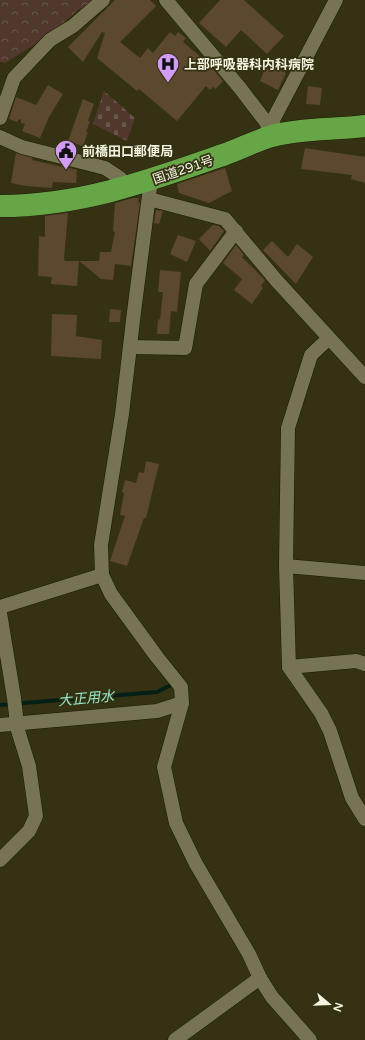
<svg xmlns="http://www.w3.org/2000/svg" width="365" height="1040" font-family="'Varela Round','Noto Sans JP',sans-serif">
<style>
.forest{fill:url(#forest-crowns)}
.cemetery{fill:url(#cemetery-stones)}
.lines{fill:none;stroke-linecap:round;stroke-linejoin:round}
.stream{stroke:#042016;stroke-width:4}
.building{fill:#5c482c}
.street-casing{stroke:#1c1a00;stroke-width:15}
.highway-casing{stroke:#1c1a00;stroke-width:23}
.street{stroke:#767452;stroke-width:14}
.highway{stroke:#67a647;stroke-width:22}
.labels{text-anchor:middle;stroke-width:3.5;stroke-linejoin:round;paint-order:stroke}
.poi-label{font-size:13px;font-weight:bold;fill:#f5f5e2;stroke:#343212;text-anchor:start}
.street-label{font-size:13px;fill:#f5f5e2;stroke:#343212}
.water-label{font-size:14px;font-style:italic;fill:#94e9c8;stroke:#343212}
</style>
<defs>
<pattern id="forest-crowns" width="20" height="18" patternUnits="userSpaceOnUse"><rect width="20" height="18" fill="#51382d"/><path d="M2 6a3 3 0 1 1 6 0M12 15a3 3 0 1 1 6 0" fill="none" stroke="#6b554b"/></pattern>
<pattern id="cemetery-stones" width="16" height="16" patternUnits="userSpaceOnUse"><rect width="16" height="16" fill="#51382d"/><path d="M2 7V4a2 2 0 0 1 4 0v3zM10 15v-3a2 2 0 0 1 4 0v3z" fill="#6b554b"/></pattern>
</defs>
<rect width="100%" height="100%" fill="#343212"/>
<polygon class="forest" points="0,0 94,0 77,11 45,38 5,63 0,62"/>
<polygon class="cemetery" points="104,91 135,118 127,141 93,124"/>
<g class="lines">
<polyline class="stream" points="0,705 157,692 171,685"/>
</g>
<g class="building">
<polygon points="115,0 150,0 156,6 120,42 140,58 148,48 153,53 170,32 175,36 178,32 186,38 183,42 208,63 223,81 216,89 213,87 210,90 206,86 177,121 139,89 137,91 97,58 105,33 102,32 83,62 68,47"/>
<polygon points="220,0 244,0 284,36 267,54 241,30 226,47 199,23"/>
<polygon points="267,64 286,73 278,90 260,81"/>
<polygon points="48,85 63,94 49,117 40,138 22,131 25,124 21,123 21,120 19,119 17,122 9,119 16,97 36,105"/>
<polygon points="308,86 322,88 320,105 306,104"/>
<polygon points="83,99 94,104 88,121 90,121 86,132 88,132 83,146 68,141"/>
<polygon points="305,148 365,157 365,183 351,179 352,175 301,169"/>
<polygon points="16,153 33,158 32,160 77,170 76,183 53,182 52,188 26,186 11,183"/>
<polygon points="225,168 232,191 209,203 179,193 177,184"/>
<polygon points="133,198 139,198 138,202 140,203 131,266 115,264 113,280 101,279 79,261 99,261 100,252 111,252 115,232 113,231 115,203"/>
<polygon points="156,210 163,211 159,224 154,223"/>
<polygon points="68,213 64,259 65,261 79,261 77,286 51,284 52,277 38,276 39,236 45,237 45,216"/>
<polygon points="213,225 219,226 224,231 210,251 199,239"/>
<polygon points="178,235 196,241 187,262 170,254"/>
<polygon points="272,241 288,257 297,244 313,257 296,284 263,250"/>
<polygon points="236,245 244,255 242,257 265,280 261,286 263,288 252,304 234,290 242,279 223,263"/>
<polygon points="160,270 181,272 177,312 171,311 169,334 157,334 158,319 160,320 163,292 158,292"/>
<polygon points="110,309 121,310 120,322 109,322"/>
<polygon points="52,314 77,315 76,336 102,340 101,359 51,356"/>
<polygon points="146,461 159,464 146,518 144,518 127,566 110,561 125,516 120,515 124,493 122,492 125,480 136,483 139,472 144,473"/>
</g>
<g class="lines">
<g class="street-casing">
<g id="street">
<polyline points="166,0 240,88 266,122 272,136"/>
<polyline points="0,118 14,78 50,40 73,26 103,0"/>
<polyline points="272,136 273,120 336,0"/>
<polyline points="0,137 22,147 105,168 120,178 126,187"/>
<polyline points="151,180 134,312 122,414 101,545 102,575 111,594 157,657 181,687 182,703 164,767 176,823 196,864 249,954 260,978 272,997 310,1040"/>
<polyline points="149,199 225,219 276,280 365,377"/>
<polyline points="329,338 311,355 288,428 286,566 289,667 321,713 330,731 352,798 365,819"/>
<polyline points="130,347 185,348 196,284 236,231"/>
<polyline points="286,566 365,573"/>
<polyline points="0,607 102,575"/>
<polyline points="0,613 14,698 16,715 16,724 29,766 36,816 29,831 0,860"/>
<polyline points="289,667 356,661 365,664"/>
<polyline points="0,725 157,711 182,703"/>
<polyline points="175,1040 260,978"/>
</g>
</g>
<g class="highway-casing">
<path id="highway" d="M0,206C80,206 149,181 223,155C240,149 255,141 272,136C302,128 334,130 365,126"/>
</g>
<use href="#street" class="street"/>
<use href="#highway" class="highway"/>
</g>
<defs>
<g id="hospital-pin" transform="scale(1.15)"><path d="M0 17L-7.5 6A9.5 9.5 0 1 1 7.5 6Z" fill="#d39cfc" stroke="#343212"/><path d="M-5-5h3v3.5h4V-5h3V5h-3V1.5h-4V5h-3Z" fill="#111"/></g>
<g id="civic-pin" transform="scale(1.15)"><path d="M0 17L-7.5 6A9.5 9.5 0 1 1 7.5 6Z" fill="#d39cfc" stroke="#343212"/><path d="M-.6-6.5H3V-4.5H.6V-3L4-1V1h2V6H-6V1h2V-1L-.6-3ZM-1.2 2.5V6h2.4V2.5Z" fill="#111"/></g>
</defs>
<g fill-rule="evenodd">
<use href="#hospital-pin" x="168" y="64"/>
<use href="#civic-pin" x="66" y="151"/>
</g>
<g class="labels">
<g class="poi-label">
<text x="184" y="69">上部呼吸器科内科病院</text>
<text x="82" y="156">前橋田口郵便局</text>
</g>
<g class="street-label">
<text transform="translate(183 169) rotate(-19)" y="5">国道291号</text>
</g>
<g class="water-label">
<text transform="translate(86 698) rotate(-5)" y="5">大正用水</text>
</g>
</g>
<g transform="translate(329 1004) rotate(109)" stroke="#343212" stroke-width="3" paint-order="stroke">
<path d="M0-3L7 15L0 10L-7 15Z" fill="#f5f5e2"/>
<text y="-6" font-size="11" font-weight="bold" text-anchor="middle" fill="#f5f5e2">N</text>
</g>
</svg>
